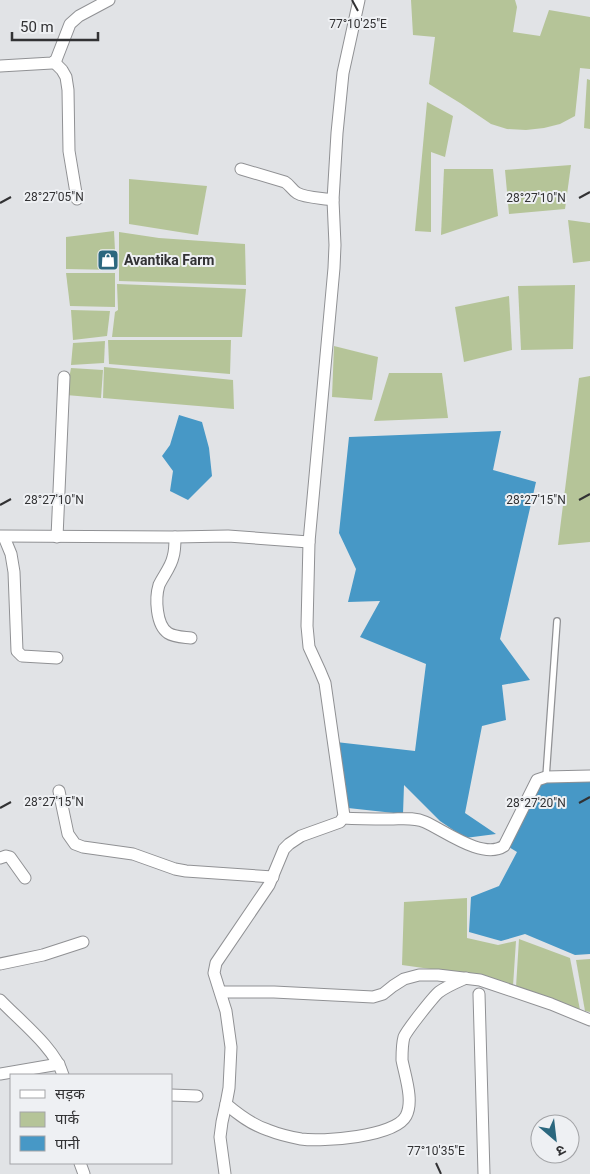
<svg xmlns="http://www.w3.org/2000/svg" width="590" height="1174" font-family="Roboto,'Noto Sans Devanagari',sans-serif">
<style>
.green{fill:#b5c498}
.water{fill:#4798c6}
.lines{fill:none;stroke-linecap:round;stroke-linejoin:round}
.service-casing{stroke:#909194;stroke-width:8}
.minor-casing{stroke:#909194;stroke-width:13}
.service{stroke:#fff;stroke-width:5.5}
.minor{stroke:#fff;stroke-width:11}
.ticks{fill:none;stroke:#323234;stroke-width:2}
.labels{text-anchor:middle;stroke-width:4;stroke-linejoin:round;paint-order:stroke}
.poi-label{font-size:14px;font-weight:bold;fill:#323234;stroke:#eef0f3;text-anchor:start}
.ticks-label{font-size:12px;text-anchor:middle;fill:#323234;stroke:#eef0f3;stroke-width:4;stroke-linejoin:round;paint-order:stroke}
</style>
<rect width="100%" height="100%" fill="#e1e3e6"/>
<g class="green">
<polygon points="411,0 515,0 517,7 513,32 540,36 549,10 590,17 590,69 580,68 575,116 560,124 544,128 526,130 507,129 491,124 460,103 429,84 435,37 413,35"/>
<polygon points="587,79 590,80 590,129 584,128"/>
<polygon points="427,102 453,116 445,157 431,152 431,232 415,231"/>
<polygon points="571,165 565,209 509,214 505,170"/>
<polygon points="444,169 493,169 498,216 441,235"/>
<polygon points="129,179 207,186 198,235 129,224"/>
<polygon points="568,220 590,223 590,261 573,263"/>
<polygon points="114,231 116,270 66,269 66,237"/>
<polygon points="119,232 159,238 245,244 246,285 119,281"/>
<polygon points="66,273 115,273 115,307 70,306"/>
<polygon points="117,284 246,289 242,337 112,337 115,312 118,310"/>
<polygon points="575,285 573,349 521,350 518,286"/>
<polygon points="509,296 512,350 464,362 455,307"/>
<polygon points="71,310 110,311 107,336 73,340"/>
<polygon points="108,340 231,340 230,374 109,364"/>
<polygon points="105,341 104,363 71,365 73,343"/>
<polygon points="334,346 378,357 372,400 332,397"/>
<polygon points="104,367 233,380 234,409 103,398"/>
<polygon points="71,368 103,370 101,398 66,395"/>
<polygon points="389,373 442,373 448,418 374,421"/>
<polygon points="590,376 590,542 558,545 579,378"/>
<polygon points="467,898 467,938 498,945 516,941 513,986 452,972 402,965 404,902"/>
<polygon points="519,939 570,958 580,1010 516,987"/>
<polygon points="590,959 590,1012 585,1011 576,960"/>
</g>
<g class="water">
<polygon points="179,415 202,422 209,448 212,476 188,500 170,491 173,471 162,456 170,445"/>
<polygon points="501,431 493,470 536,482 500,639 530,680 502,685 506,720 482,726 465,813 496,834 465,838 440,821 404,785 403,814 348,808 336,742 415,751 426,664 360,637 380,601 348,602 356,569 339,533 349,437"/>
<polygon points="590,779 590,954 575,955 525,934 501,941 469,932 471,897 499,886 517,852 507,846 539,780"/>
</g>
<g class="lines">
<g class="service-casing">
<polyline id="service" points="546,777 557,621"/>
</g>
<g class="minor-casing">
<g id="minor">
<polyline points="54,62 62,70 66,77 68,90 69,151 77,199"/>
<polyline points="0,66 52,63 56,60 70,24 79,16 109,0"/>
<path d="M241,169L285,182C290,185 292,190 297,193C305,198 323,198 333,200"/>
<polyline points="0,536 175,537 228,536 309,542"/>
<polyline points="4,537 11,554 14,572 17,651 22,656 57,658"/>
<polyline points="57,537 64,377"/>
<path d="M175,537C175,544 175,551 173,557C171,567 163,576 159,585C155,598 156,625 168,633C174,637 183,637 191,638"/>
<polyline points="59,791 68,834 75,844 83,847 133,854 175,869 186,871 273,877"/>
<path d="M343,818C359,819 374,819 390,819C402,819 414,817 425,822C445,831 483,860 504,846L537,780L546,777L590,776"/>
<polyline points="0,858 6,856 10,857 25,878"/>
<polyline points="0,964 43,955 83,942"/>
<polyline points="221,992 274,992 373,997 383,994 393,986 404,979 419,975 438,975 480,980 551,1004 590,1020"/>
<polyline points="479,994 484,1174"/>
<path d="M0,1000C20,1021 55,1048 63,1075"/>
<polyline points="0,1074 59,1064"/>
<polyline points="171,1095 197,1096"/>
<path d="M226,1104C239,1115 252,1125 268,1130C278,1134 290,1137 301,1139C322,1142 395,1137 406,1116C414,1101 405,1076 402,1060C402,1052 402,1044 404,1037C407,1030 433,997 439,992C447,986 457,982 466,978"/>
<polyline points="80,1163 84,1174"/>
<polyline points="225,1174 220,1137 222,1122 226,1104 229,1088 231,1047 226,1011 214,973 216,963 269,885 284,849 289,844 301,836 340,822 344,816 325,683 320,671 309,647 307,626 309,542 334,268 335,245 333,200 337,133 343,73 359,0"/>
</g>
</g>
<use href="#service" class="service"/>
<use href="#minor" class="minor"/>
</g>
<path class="ticks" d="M352,0L358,11M579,198L590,192M0,203L11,197M579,500L590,494M0,505L11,499M579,803L590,797M0,808L11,802M436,1163L441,1174"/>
<defs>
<g id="shop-square" transform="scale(1.125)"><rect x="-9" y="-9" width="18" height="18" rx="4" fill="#2b677e" stroke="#eef0f3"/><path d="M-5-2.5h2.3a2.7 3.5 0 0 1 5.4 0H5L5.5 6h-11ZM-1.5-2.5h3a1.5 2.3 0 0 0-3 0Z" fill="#fff"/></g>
</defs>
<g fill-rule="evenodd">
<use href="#shop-square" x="108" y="260"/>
</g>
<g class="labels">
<g class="poi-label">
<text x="124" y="265">Avantika Farm</text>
</g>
</g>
<g class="ticks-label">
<text x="358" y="28">77°10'25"E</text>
<text x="54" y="201">28°27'05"N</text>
<text x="536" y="202">28°27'10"N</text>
<text x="54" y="504">28°27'10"N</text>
<text x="536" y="504">28°27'15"N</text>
<text x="54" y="806">28°27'15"N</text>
<text x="536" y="807">28°27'20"N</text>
<text x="436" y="1155">77°10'35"E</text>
</g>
<rect x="10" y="1074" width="162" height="90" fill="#eef0f3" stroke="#a3a4a7"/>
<rect x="20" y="1090" width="25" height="8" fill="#ffffff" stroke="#a3a4a7"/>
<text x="55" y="1099" font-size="15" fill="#323234">सड़क</text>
<rect x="20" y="1112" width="25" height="15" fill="#b5c498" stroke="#a3a4a7"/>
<text x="55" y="1124" font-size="15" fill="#323234">पार्क</text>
<rect x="20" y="1136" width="25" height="15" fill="#4798c6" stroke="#a3a4a7"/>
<text x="55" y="1149" font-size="15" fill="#323234">पानी</text>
<g transform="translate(555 1139) rotate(152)"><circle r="24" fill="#eef0f3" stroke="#a3a4a7"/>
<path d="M0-4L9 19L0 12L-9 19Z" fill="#2b677e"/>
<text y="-8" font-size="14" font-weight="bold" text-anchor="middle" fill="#323234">उ</text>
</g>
<path d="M12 32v8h86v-8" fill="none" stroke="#323234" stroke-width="2.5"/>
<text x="20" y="32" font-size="15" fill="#323234" stroke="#eef0f3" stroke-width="4" paint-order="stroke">50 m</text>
</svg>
